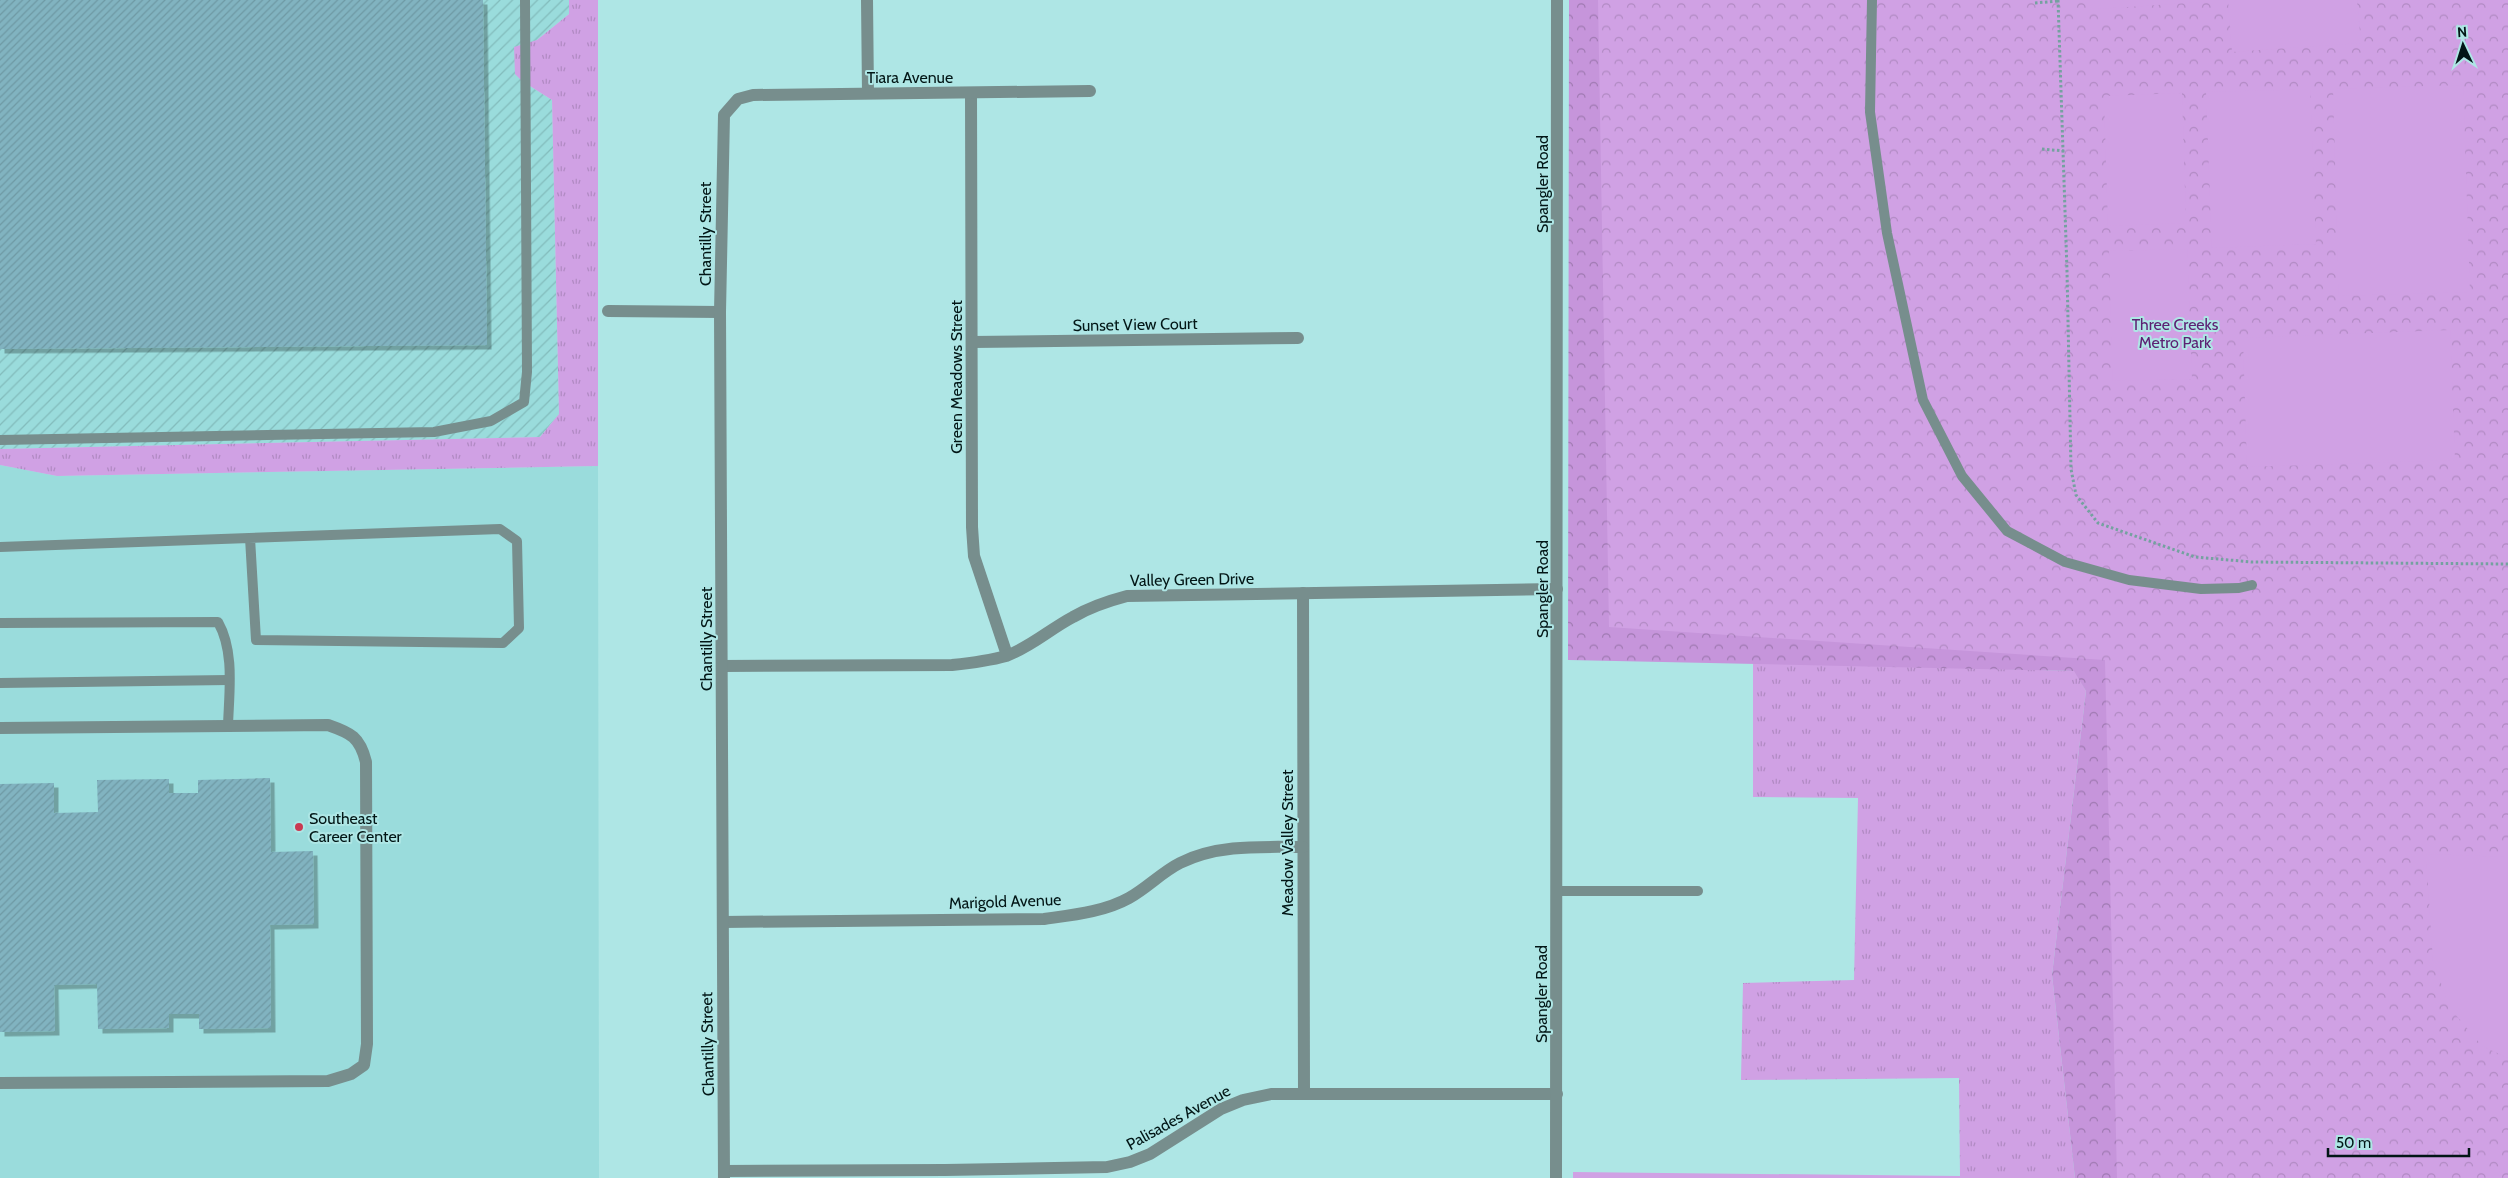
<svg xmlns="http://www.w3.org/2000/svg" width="2508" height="1178" font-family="Cabin,sans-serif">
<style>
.built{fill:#9adcdc}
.industrial{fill:url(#industrial-furrows)}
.grass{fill:url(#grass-tufts)}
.forest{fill:url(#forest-crowns)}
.park{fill:url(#park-crowns)}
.pitch{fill:#d0a1e4}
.building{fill:url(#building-hatch);filter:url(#shadow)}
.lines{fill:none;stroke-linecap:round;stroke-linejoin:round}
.path{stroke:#75a1a0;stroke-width:3;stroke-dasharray:2.5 2.5;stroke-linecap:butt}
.service{stroke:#778e8d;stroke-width:10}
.minor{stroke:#778e8d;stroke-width:12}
.tertiary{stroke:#778e8d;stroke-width:12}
.poi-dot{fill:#c93952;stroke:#aee6e5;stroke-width:2}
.labels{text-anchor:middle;stroke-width:4;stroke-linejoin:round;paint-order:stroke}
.street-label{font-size:16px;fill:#021616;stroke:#aee6e5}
.park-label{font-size:16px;fill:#5d2173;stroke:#aee6e5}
.poi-label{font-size:16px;fill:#021616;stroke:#aee6e5;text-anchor:start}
</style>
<defs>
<pattern id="industrial-furrows" width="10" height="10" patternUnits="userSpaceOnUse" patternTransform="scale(1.25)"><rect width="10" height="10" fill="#9adcdc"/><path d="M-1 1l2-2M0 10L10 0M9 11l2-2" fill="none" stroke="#83bcbc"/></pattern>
<pattern id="grass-tufts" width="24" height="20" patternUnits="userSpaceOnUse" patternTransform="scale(1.25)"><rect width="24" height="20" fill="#d0a1e4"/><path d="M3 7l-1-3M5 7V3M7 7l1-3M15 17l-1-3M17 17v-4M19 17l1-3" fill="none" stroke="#b18ac3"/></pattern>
<pattern id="forest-crowns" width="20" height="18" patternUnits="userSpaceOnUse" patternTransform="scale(1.25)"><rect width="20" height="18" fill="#c695db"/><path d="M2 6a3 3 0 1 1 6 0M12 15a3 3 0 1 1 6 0" fill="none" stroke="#9f79b1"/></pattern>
<pattern id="park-crowns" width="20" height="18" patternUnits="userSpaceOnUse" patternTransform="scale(1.25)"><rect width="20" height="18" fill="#d0a1e4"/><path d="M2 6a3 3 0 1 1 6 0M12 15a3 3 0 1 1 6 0" fill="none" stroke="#b18ac3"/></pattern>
<pattern id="building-hatch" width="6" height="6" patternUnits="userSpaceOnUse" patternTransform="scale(1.25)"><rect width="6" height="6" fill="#81b3c0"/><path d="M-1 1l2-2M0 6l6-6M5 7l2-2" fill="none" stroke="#6e99a4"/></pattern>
<filter id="shadow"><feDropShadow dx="4.5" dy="4.5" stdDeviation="0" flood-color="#0004"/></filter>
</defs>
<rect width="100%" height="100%" fill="#aee6e5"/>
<polygon class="built" points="0,465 57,476 598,466 599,1178 0,1178"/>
<polygon class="industrial" points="0,0 569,0 569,14 537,40 522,81 552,100 559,414 540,437 0,449"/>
<g class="grass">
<polygon points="569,0 598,0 598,466 57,476 0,465 0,449 540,437 559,414 552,100 522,81 515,74 514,47 537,40 569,14"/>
<polygon points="1753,662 2075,671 2086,691 2052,975 2075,1178 1573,1178 1573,1172 1960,1176 1959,1078 1741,1080 1743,983 1854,980 1858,798 1753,797"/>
</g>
<polygon class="forest" points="1569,0 1805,0 2177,615 2427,1178 2075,1178 2052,975 2086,691 2074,671 1568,660"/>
<polygon class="park" points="1598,0 2508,0 2508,1178 2117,1178 2105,660 1609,627"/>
<g class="pitch">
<polygon points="2098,0 2202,0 2202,2 2098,9"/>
<polygon points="2228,0 2357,0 2361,43 2232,52"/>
<polygon points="2463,85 2470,292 2339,296 2333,89"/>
<polygon points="2310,89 2316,244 2212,248 2206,92"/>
<polygon points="2182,93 2186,223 2108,226 2104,96"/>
<polygon points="2187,249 2192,379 2113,381 2109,251"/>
<polygon points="2450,330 2455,460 2247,467 2243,338"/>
<polygon points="2426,854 2508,857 2508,1058 2482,1046 2450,1008 2433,961"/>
</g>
<g class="building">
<polygon points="0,0 483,0 487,345 0,349"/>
<polygon points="270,778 271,852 313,851 314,924 270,925 271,1028 199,1029 199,1014 169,1014 169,1028 98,1029 97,984 54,985 55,1031 0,1032 0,784 54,783 54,813 98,812 97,780 169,779 169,793 198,793 198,780"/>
</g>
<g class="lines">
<g class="path">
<polyline points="2058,0 2067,271 2071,469 2076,495 2098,523 2195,557 2252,562 2508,564"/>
<polyline points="2035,3 2058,1"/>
<polyline points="2042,149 2064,151"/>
</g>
<g class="service">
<polyline points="1872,0 1870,112 1887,233 1923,400 1962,476 2007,531 2065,562 2129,580 2201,589 2239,588 2252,585"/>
<polyline points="0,440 434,432 491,421 524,402 527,372 525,0"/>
<polyline points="0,547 500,529 517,541 519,628 503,643 256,640 250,538"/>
<path d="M0,623L218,622C235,652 229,692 228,726"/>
<polyline points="0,683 229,680"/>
<polyline points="1558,891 1698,891"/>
</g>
<g class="minor">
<polyline points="867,0 868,93"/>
<polyline points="971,93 972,527 974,556 1007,655"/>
<polyline points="608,311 720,312"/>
<polyline points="972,342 1298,338"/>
<polyline points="1303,593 1304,1093"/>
<path d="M722,666L952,665C971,663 988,661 1006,656C1031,647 1050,629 1073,617C1090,607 1108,601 1127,596L1557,589"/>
<path d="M0,728L328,725C351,733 360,737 366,762L367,1044L364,1065L351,1074L328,1081L0,1083"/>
<path d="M723,922L1044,919C1072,915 1104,912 1129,898C1147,888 1162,872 1180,863C1218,844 1262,847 1303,847"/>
<polyline points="724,1171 945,1170 1107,1167 1130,1162 1150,1154 1221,1109 1243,1100 1271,1094 1557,1094"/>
<polyline points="724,1178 720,312 724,115 738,99 753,95 1090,91"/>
</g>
<polyline class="tertiary" points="1556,1178 1557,0"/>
</g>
<circle class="poi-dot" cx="299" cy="827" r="5"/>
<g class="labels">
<g class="street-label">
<text x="910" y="83">Tiara Avenue</text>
<text transform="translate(1542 184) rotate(-90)" y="6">Spangler Road</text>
<text transform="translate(705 234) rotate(-90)" y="6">Chantilly Street</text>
<text transform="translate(1135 324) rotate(-1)" y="6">Sunset View Court</text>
<text transform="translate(956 377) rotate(-90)" y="6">Green Meadows Street</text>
<text transform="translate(1192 579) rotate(-1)" y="6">Valley Green Drive</text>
<text transform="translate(1542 589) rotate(-90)" y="6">Spangler Road</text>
<text transform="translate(706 639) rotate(-90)" y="6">Chantilly Street</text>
<text transform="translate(1287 843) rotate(-90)" y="6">Meadow Valley Street</text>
<text transform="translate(1005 901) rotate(-2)" y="6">Marigold Avenue</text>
<text transform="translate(1541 994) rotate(-90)" y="6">Spangler Road</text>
<text transform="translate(707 1044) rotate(-91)" y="6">Chantilly Street</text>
<text transform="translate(1178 1117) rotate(-29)" y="6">Palisades Avenue</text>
</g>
<g class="park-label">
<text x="2175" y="330">Three Creeks<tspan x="2175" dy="18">Metro Park</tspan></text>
</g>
<g class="poi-label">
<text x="309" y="824">Southeast<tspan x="309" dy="18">Career Center</tspan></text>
</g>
</g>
<g transform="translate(2463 45) rotate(356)" stroke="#aee6e5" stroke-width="4" paint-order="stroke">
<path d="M0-4L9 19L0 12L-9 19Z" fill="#021616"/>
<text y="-8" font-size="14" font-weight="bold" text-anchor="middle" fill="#021616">N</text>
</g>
<path d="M2328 1148v8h141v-8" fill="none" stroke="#021616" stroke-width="2.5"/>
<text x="2336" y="1148" font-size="15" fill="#021616" stroke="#aee6e5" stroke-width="4" paint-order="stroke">50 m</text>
</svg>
